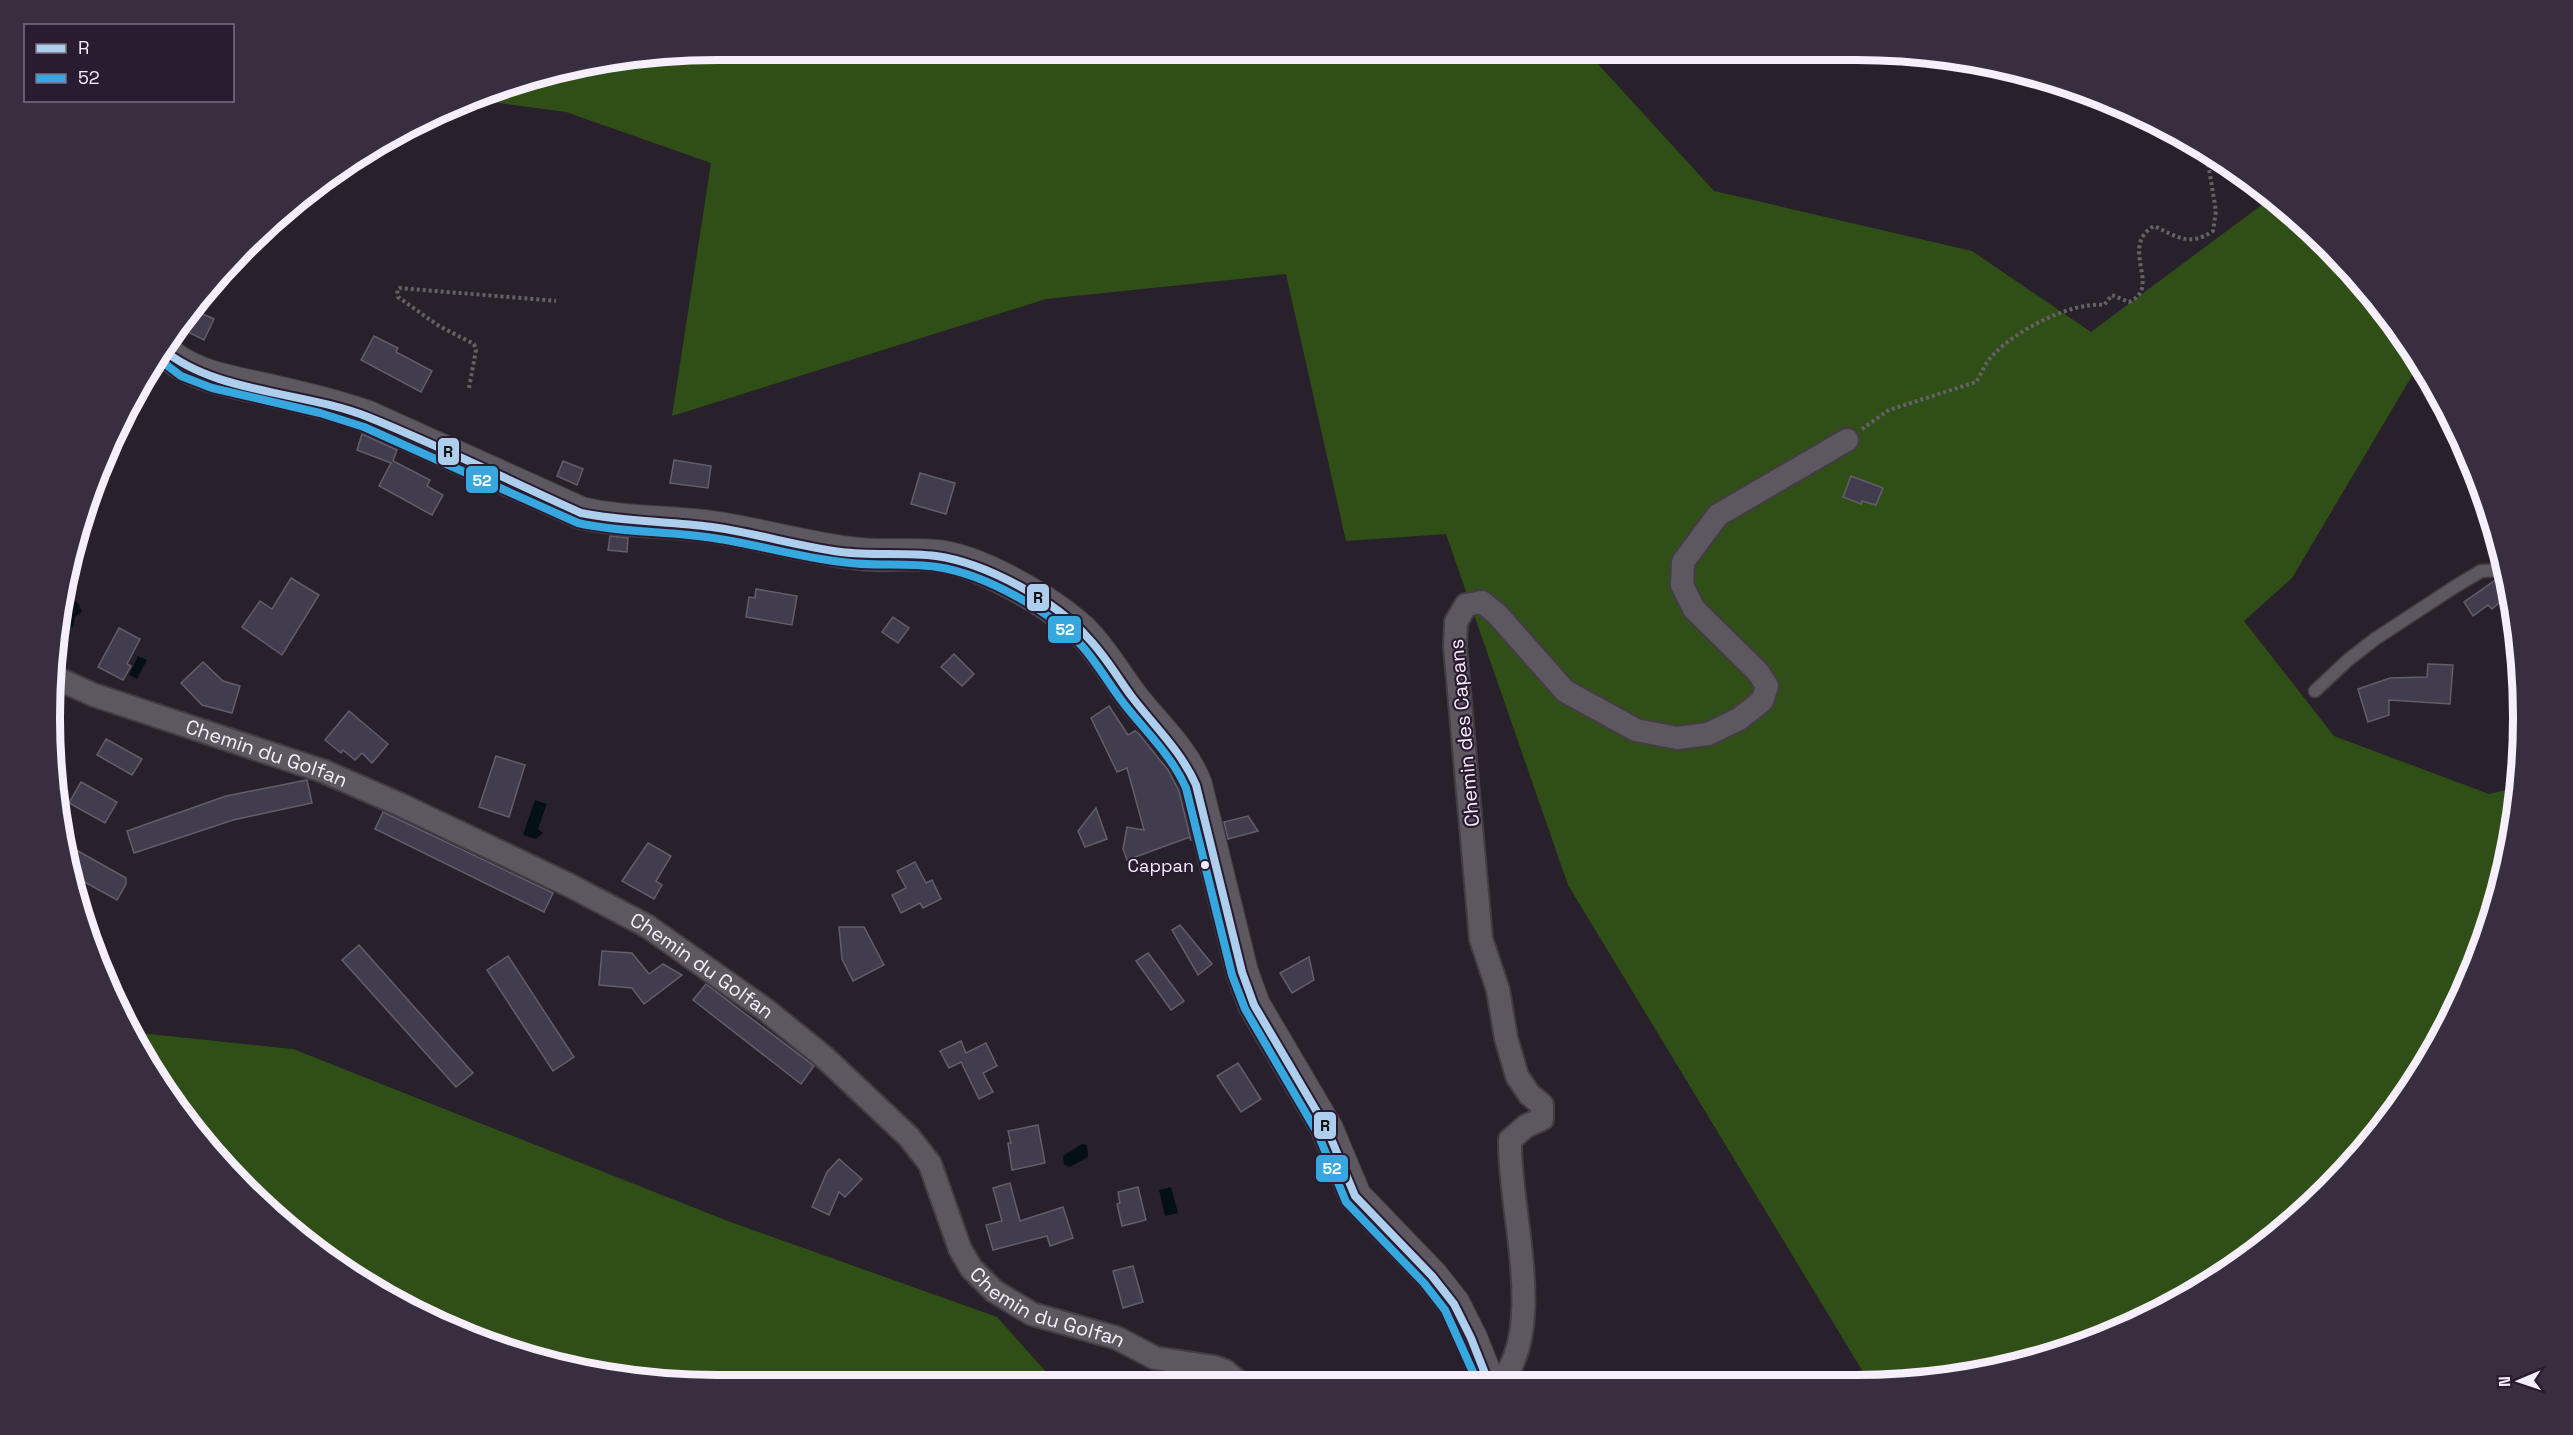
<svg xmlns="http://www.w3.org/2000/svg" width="2573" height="1435" font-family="'Space Grotesk',sans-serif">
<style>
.green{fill:#304f16}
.water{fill:#051015}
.building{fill:#423c4f;stroke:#625e68;stroke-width:1.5}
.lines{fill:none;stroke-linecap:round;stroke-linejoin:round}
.lane-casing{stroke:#433c45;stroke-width:15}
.street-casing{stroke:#433c45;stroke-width:26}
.secondary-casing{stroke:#433c45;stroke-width:34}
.path{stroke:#666169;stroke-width:4;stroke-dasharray:3 3;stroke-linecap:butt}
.lane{stroke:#5d5760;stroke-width:12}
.street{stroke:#5d5760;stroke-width:22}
.secondary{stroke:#5d5760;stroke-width:32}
.bus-1-casing{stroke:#291c30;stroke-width:12}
.bus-2-casing{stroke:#291c30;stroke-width:12}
.bus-1{stroke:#adceed;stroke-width:8}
.bus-2{stroke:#36a8df;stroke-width:8}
.bus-dot{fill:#f7eefc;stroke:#291c30;stroke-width:2}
.labels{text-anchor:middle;stroke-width:4.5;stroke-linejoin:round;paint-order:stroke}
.bus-label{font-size:18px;fill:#f7eefc;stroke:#291c30;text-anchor:end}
.street-label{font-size:20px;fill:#f7eefc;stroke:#291c30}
.rim{fill:none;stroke:#f7eefc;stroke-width:8}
.line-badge{stroke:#291c30;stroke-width:2}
.badge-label{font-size:16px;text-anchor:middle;font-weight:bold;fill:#fff}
.pale-badge-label{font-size:16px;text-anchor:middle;font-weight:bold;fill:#111}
</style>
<rect width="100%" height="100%" fill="#28212b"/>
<g class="green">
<polygon points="1587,52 1714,191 1972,251 2091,332 2271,198 2296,216 2386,311 2419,364 2292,578 2244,621 2334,736 2489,794 2518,787 2518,805 2488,933 2434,1052 2328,1190 2226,1273 2071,1350 1942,1380 1868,1380 1568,885 1446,534 1346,541 1286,274 1046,299 672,416 711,163 566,112 470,99 503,85 630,55 1221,53 1233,62 1260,53"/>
<polygon points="130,1032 293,1049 725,1220 997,1317 1056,1383 674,1384 503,1350 383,1296 277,1220 215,1158 139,1052"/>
</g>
<g class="water">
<path d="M62,595C73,596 79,602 82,612L75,617L73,628L60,620L63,615L59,612Z"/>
<polygon points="138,656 147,660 137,679 129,675"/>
<polygon points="535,800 547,804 538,829 543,833 536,839 523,835"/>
<polygon points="1082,1144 1087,1145 1088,1157 1070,1167 1064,1165 1063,1156"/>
<polygon points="1171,1187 1178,1213 1165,1216 1159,1190"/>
</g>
<g class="building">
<polygon points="198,312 214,319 204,340 188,332"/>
<polygon points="374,336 398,348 396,352 432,371 421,392 361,360"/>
<polygon points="362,434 397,450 393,461 430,480 427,486 443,495 432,515 379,486 391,463 357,450"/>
<polygon points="674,460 711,466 708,488 670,483"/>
<polygon points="563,461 583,469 577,485 557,476"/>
<polygon points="920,473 955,483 946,514 911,504"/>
<polygon points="1851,476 1883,488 1876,505 1862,501 1861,504 1843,497"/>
<polygon points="610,536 628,538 627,552 608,550"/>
<polygon points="291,578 319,595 282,655 242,627 260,601 272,609"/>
<polygon points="2506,578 2511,605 2500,602 2492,609 2488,605 2473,616 2464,602 2497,579"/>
<polygon points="756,589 797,596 792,625 746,617 749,597 755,598"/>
<polygon points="893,617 909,628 898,643 882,632"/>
<polygon points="119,628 140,639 127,664 131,666 123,680 98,667"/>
<polygon points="954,654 974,674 962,686 941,667"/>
<polygon points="203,662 223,681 240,686 232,713 202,705 181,683"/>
<polygon points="2428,664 2453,665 2450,704 2389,700 2389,715 2368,722 2358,689 2390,678 2427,677"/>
<polygon points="1109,706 1128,735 1135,731 1139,734 1168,770 1179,791 1191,841 1190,837 1127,860 1123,849 1127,827 1144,830 1127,768 1117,772 1091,718"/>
<polygon points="349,711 388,744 372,763 362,753 355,760 343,750 341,753 325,740"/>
<polygon points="106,739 142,759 132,775 97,755"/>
<polygon points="496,756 525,765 509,817 479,807"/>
<polygon points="307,780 312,803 233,820 134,853 127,831 226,796"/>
<polygon points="81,782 117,802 105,823 69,803"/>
<polygon points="1096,808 1107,839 1085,847 1078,831"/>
<polygon points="383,812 553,893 544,912 375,829"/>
<polygon points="1248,816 1258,831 1228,839 1224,822"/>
<polygon points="62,842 126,878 126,884 117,900 70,874"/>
<polygon points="648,843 671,856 656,881 662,885 654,899 622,881"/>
<polygon points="915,862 926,883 932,880 941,899 923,908 920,903 901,913 892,895 906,888 897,871"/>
<polygon points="1180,925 1212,964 1198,975 1172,930"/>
<polygon points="839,927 864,927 884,965 853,981 842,959"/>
<polygon points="359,945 473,1073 456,1087 342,960"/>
<polygon points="602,951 632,953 649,974 663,964 682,975 644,1004 632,988 599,985"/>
<polygon points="1148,953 1184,1001 1171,1010 1136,961"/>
<polygon points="508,956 574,1057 553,1071 487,970"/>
<polygon points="1309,957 1314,980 1292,993 1280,973"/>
<polygon points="706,984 814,1066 801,1084 693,1000"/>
<polygon points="961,1041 966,1053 986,1043 997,1066 983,1073 993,1092 979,1099 961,1062 949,1068 940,1051"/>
<polygon points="1238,1063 1261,1099 1241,1112 1217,1076"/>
<polygon points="1038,1125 1045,1163 1012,1170 1008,1143 1011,1143 1008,1131"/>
<polygon points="839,1159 862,1179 845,1197 839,1192 829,1215 812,1207 827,1172"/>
<polygon points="1010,1183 1020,1221 1063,1207 1073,1238 1050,1246 1047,1236 993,1250 986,1225 1002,1221 993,1188"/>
<polygon points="1138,1187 1146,1220 1122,1226 1117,1204 1120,1203 1118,1192"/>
<polygon points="1133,1266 1143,1302 1123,1308 1113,1271"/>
</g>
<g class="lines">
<g class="lane-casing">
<polyline id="lane" points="2315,691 2348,660 2375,639 2456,586 2481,571 2505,570"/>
</g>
<g class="street-casing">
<g id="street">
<path id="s1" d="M54,677L94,695L323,771L401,805L571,886L647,926L766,1010L823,1056L909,1137L930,1164L960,1249L971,1268L994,1291L1032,1314L1117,1338L1155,1358L1214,1367L1225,1371L1238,1382"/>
<path d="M1501,1381C1547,1327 1508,1207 1510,1140L1526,1126L1542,1119V1105L1529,1094L1517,1076L1506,1038L1498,990L1481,939L1455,646L1456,622L1466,605L1482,602L1497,614L1565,691L1636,730L1677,738L1708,734L1739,719L1762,701L1767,686L1758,672L1694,609L1682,585L1683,562L1718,515L1847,440"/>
</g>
</g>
<g class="secondary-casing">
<path id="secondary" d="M161,348C192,379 237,382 277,392C308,399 338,406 368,417L581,513C624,523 668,521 712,527C761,534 809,549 859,554C884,557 910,553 936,556C979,560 1051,602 1083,632C1102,651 1116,676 1132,697C1154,726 1183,750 1196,785L1242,972L1254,1005L1327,1129L1355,1196L1432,1276L1454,1304L1471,1338L1488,1381"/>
</g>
<g class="path">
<polyline points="469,388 476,350 474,344 439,326 398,297 397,290 400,288 556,301"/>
<path d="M1862,429L1889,410L1976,382C1982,373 1986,361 1994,354C2017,330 2070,302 2104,305L2112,295L2129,302C2163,287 2118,247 2154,226C2178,237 2189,247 2213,231L2216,211L2206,151"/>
</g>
<use href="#lane" class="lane"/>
<use href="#street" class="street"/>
<use href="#secondary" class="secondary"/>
<g class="bus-1-casing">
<path id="bus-1" d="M161,348C215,394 303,391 368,417C440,446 510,481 581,513C624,522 668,521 712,527C755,533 797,546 841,552C873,556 904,552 936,556C986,563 1056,601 1089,639C1106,657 1118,678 1132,697C1155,727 1181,751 1196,785L1242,972L1254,1005L1327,1129L1355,1196L1432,1276L1454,1304L1471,1338L1488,1381"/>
</g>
<g class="bus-2-casing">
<path id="bus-2" d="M156,357L181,376L212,388L320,413L364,427L578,523C622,533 668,531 713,538C756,544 798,557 842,562C873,567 906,562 937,567C984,574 1050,610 1082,646C1098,664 1110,686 1125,705C1146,732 1172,756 1186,788L1232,975L1245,1009L1318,1134L1346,1202L1424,1283L1445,1310L1477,1381"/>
</g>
<use href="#bus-1" class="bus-1"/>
<use href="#bus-2" class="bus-2"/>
</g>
<circle class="bus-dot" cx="1205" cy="865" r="5"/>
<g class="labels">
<g class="bus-label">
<text x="1194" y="872">Cappan</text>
</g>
<g class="street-label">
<text transform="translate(1464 733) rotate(-95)" y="7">Chemin des Capans</text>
<text dy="7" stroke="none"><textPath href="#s1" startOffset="226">Chemin du Golfan</textPath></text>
<text dy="7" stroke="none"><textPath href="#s1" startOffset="712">Chemin du Golfan</textPath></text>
<text dy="7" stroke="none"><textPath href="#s1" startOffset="1216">Chemin du Golfan</textPath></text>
</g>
</g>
<path d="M0 0H2573V1435H0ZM717 60H1856A657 657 0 0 1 2513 717V718A657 657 0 0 1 1856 1375H717A657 657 0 0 1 60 718V717A657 657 0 0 1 717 60Z" fill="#392d40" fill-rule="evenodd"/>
<path class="rim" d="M717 60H1856A657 657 0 0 1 2513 717V718A657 657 0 0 1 1856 1375H717A657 657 0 0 1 60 718V717A657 657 0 0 1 717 60Z"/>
<g class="line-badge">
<rect x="437" y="437" width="23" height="29" rx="6" fill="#adceed"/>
<rect x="465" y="465" width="34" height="29" rx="6" fill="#36a8df"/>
<rect x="1026" y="583" width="24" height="29" rx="6" fill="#adceed"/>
<rect x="1047" y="615" width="35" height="29" rx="6" fill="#36a8df"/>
<rect x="1313" y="1111" width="24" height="29" rx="6" fill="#adceed"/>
<rect x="1315" y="1154" width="34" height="29" rx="6" fill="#36a8df"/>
</g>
<g class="badge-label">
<text x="482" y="486">52</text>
<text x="1065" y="635">52</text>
<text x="1332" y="1174">52</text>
</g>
<g class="pale-badge-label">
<text x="448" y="457">R</text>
<text x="1038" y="603">R</text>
<text x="1325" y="1131">R</text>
</g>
<rect x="24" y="24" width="210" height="78" fill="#291c30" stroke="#7b7082" stroke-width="1.5"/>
<rect x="36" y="44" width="30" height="9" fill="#adceed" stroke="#7b7082" stroke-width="1.5"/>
<text x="78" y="54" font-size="18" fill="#f7eefc">R</text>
<rect x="36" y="74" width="30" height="9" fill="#36a8df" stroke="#7b7082" stroke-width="1.5"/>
<text x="78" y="84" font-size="18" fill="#f7eefc">52</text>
<g transform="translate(2519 1381) rotate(268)" stroke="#291c30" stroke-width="4.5" paint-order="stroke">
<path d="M0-4.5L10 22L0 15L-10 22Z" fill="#f7eefc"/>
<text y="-9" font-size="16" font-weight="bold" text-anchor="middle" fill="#f7eefc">N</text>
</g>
</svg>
